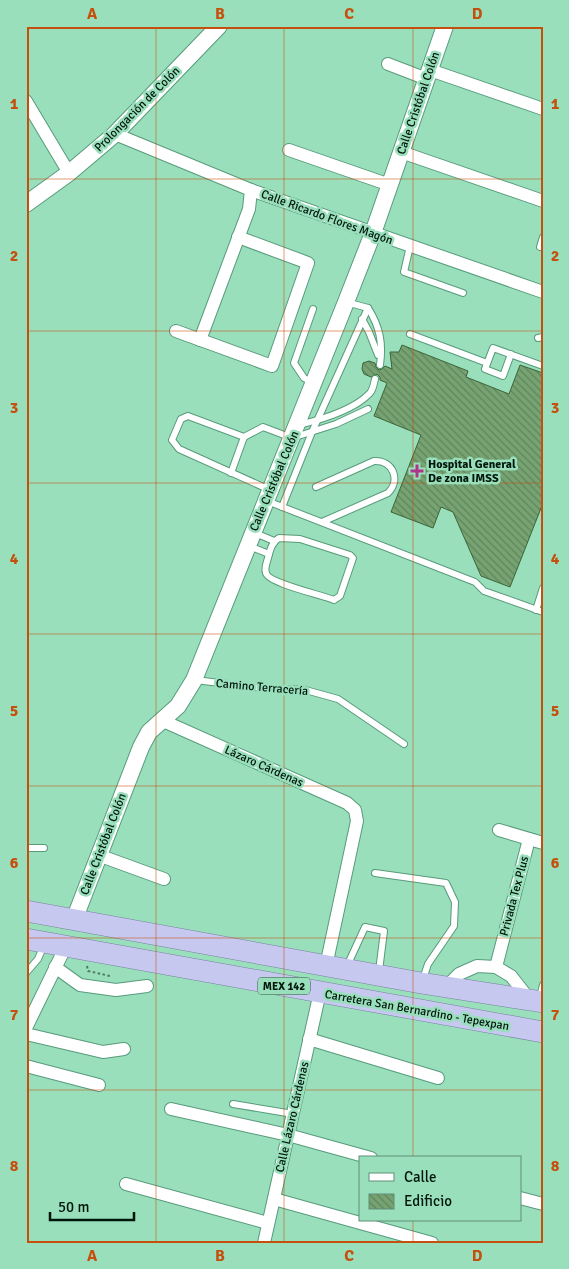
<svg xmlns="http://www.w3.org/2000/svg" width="569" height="1269" font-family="Signika,sans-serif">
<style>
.building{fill:url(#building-back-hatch);stroke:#3c6538}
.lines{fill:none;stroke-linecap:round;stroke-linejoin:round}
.service-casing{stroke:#579b7b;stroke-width:8}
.minor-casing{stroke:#579b7b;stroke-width:14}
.tertiary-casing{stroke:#579b7b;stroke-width:18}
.trunk-casing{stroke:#78819d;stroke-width:22}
.path{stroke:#4d7a63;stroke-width:2;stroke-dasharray:2.5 2.5;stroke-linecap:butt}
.service{stroke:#fff;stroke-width:6}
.minor{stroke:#fff;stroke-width:12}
.tertiary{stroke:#fff;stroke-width:16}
.trunk{stroke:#c6c8f0;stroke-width:21}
.grid{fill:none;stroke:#c54f0c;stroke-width:1;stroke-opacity:0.55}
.poi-dot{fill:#ae358a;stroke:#9adfbc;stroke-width:2}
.labels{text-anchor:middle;stroke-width:5;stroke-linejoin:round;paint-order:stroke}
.shield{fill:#9adfbc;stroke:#2e5240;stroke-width:1}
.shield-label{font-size:11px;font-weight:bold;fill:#00160b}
.street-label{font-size:12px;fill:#00160b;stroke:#9adfbc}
.poi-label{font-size:12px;font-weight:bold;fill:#00160b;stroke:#9adfbc;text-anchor:start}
.neatline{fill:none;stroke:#c54f0c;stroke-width:2}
.grid-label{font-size:16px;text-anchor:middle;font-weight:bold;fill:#c54f0c}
</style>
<defs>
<pattern id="building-back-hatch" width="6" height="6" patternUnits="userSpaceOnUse" patternTransform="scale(1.25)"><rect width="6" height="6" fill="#77a372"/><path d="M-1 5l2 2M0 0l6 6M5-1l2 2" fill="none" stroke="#5f845c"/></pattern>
</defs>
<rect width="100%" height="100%" fill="#9adfbc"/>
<polygon class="building" points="402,345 468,371 466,377 509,394 520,365 543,373 543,503 510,587 481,576 453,512 441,507 433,528 391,512 421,435 374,416 387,383 380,380 380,377 377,374 371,377 364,374 362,369 363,363 369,361 375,363 376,367 379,370 382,369 385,366 392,369 390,352 399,352"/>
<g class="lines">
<g class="service-casing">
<g id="service">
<polyline points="410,246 404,272 463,293"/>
<polyline points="540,247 543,237"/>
<path d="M368,308C380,327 383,343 380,365"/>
<polyline points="362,319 369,332 378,355"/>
<polyline points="410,334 487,363"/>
<polyline points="538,338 543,337"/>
<polyline points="511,354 503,376 485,369 493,348 543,366"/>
<polyline points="313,383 304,378 294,363 313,309"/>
<path d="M298,425C320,420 354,410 370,393C373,390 374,383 375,379"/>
<polyline points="231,473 244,437"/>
<path d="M316,487L374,461C393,460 401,480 388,493L322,522"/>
<polyline points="270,490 179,449 172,440 181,419 188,416 244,437 263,427 292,438 336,424 368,409"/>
<polyline points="267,501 475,582 484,591 543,612"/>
<polyline points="282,507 312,432 368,308 346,302"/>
<polyline points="255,533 274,541"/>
<path d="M279,538L300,539L350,555L353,558L340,596L334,600C322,595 268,583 266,573C264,568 267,562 268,558C270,550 272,542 279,538Z"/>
<polyline points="249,546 269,554"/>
<polyline points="536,610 543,588"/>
<polyline points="195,680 270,689 302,689 338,699 404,744"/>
<polyline points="26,848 44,848"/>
<polyline points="375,873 446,883 455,902 454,926 428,964 423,979"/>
<polyline points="347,966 365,927 384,931 379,971"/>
<polyline points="26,973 38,959 44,945"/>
<polyline points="540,997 543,985"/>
<polyline points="233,1104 293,1114"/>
</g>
</g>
<g class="minor-casing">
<g id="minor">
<polyline points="388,64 427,79"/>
<polyline points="430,70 543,109"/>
<polyline points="26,101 69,173"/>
<polyline points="115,134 251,190 543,292"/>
<polyline points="289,150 390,185"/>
<polyline points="401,152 543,201"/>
<polyline points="176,331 272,366 308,263 238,237"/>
<polyline points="200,340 249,209 251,190"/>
<polyline points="161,720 347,803 355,810 357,821 326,966"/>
<polyline points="499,830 543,843"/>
<polyline points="98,855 164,879"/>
<polyline points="55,967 80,985 116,990 147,986"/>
<polyline points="496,967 529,839"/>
<polyline points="446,987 459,974 477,966 496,967 511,976 529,999"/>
<polyline points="26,1028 66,946"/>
<polyline points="26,1034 103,1052 124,1049"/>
<polyline points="309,1039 438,1078"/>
<polyline points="26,1066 99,1085"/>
<polyline points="171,1109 288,1135 371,1158"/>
<polyline points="126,1184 268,1223"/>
<polyline points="520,1198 543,1204"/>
<polyline points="274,1199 432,1243"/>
<polyline points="264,1243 320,992"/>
</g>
</g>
<g class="tertiary-casing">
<g id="tertiary">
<polyline points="26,204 69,173 115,134 219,26"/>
<polyline points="74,920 141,747 149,732 178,706 194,680 346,302 373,233 445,26"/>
</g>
</g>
<g class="trunk-casing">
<g id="trunk">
<polyline points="26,911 421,983 543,1002"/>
<polyline points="26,939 543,1032"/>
</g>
</g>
<polyline class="path" points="87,966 88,971 110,976 110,978"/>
<use href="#service" class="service"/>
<use href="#minor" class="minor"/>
<use href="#tertiary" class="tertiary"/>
<use href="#trunk" class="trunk"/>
</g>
<path class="grid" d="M156,26V1243M284,26V1243M413,26V1158M26,179H543M26,331H543M26,483H543M26,634H543M26,786H543M26,938H543M26,1090H543M413,1220V1243"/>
<path class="poi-dot" d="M414.5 463.5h5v5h5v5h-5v5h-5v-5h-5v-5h5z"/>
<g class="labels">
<rect class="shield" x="258" y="977.5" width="52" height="17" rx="4"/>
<g class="shield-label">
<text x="284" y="990">MEX 142</text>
</g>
<g class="street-label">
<text transform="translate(418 103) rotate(-71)" y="4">Calle Cristóbal Colón</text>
<text transform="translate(137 109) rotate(-45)" y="4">Prolongación de Colón</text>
<text transform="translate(327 217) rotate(20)" y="4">Calle Ricardo Flores Magón</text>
<text transform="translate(274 481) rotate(-67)" y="4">Calle Cristóbal Colón</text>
<text transform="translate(262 687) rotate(5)" y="4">Camino Terracería</text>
<text transform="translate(264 766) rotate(24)" y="4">Lázaro Cárdenas</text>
<text transform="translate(103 844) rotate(-69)" y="4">Calle Cristóbal Colón</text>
<text transform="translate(514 896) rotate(-75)" y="4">Privada Tex Plus</text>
<text transform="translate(417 1010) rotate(10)" y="4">Carretera San Bernardino - Tepexpan</text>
<text transform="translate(292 1117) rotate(-77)" y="4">Calle Lázaro Cárdenas</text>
</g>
<g class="poi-label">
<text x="428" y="468">Hospital General<tspan x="428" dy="14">De zona IMSS</tspan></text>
</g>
</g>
<rect width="569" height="1269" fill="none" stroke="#9adfbc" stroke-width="55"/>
<rect x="359" y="1156" width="162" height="65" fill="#9adfbc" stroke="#5c8f75"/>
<rect x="369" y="1173" width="25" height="8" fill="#ffffff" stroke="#5c8f75"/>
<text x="404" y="1182" font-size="15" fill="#00160b">Calle</text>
<rect x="369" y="1194" width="25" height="15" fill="url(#building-back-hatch)" stroke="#5c8f75"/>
<text x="404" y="1206" font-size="15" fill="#00160b">Edificio</text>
<path d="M50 1212v8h84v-8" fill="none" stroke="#00160b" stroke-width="2.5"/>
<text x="58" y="1212" font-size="15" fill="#00160b" stroke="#9adfbc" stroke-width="4" paint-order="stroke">50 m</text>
<rect x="28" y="28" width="514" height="1214" class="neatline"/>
<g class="grid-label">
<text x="92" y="19">A</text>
<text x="220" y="19">B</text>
<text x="349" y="19">C</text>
<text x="477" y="19">D</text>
<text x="14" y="109">1</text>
<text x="555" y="109">1</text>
<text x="14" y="261">2</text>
<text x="555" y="261">2</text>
<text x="14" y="413">3</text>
<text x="555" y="413">3</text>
<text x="14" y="564">4</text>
<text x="555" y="564">4</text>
<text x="14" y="716">5</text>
<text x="555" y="716">5</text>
<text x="14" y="868">6</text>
<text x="555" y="868">6</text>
<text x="14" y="1020">7</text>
<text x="555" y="1020">7</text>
<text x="14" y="1171">8</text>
<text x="555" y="1171">8</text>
<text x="92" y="1261">A</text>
<text x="220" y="1261">B</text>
<text x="349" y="1261">C</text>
<text x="477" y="1261">D</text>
</g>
</svg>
